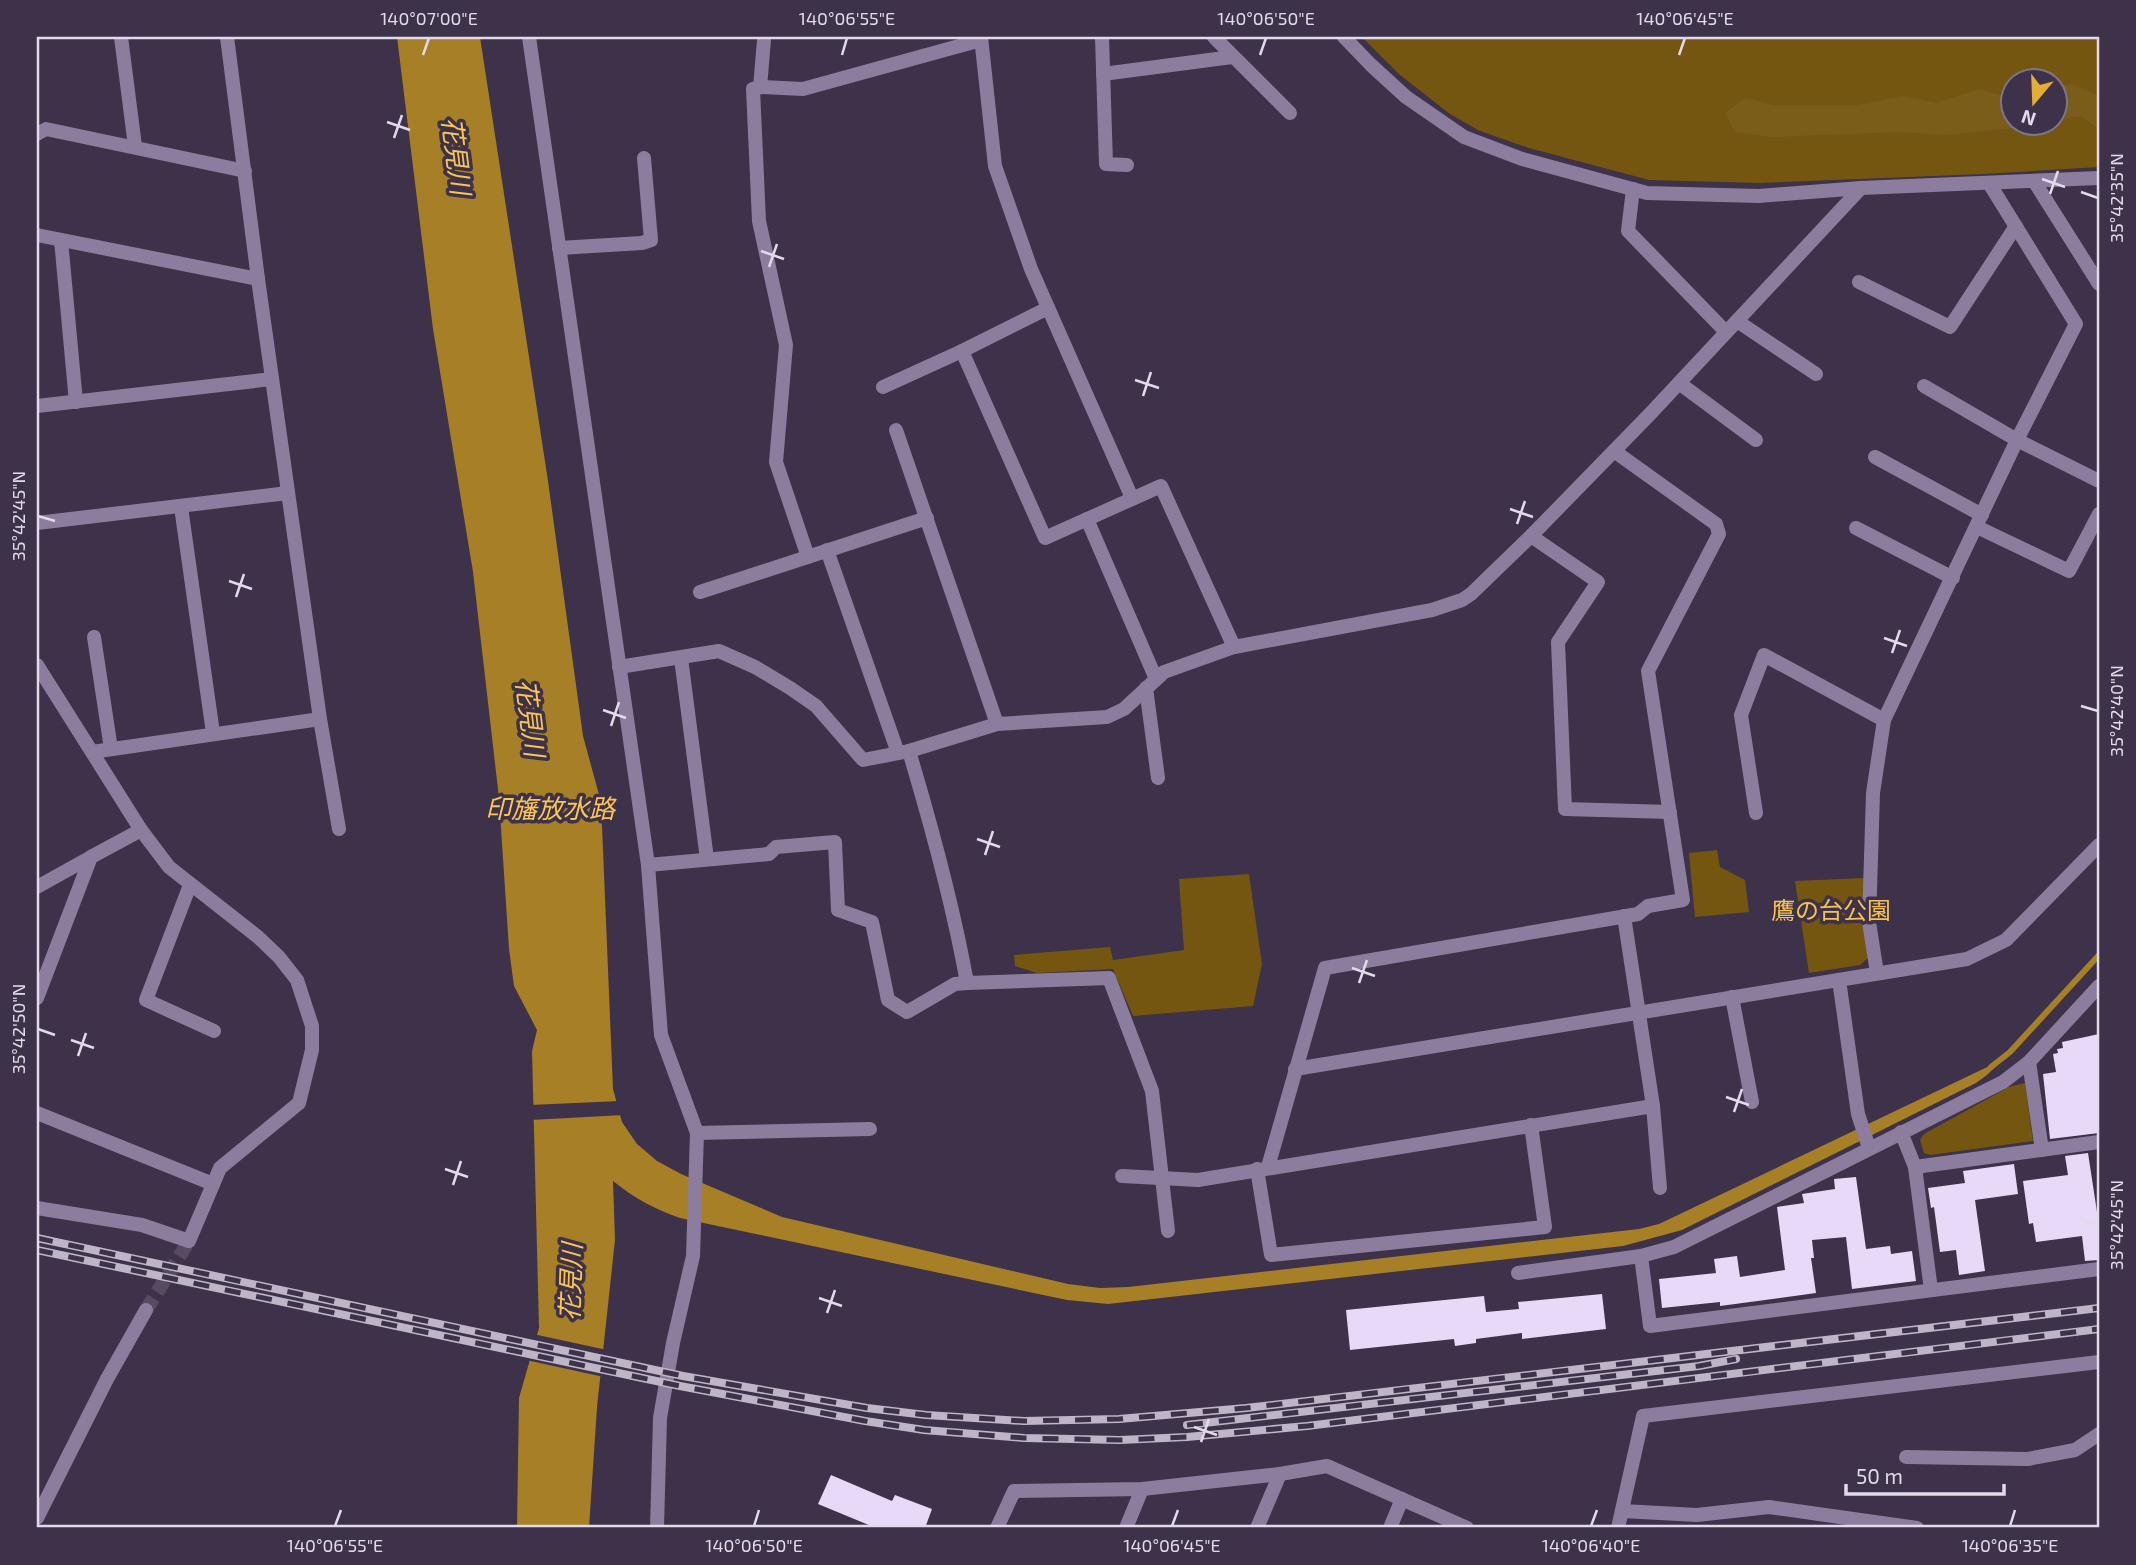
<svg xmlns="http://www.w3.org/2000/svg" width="2136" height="1565" font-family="'Exo 2','Noto Sans JP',sans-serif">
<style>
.green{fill:#745610;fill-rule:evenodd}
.forest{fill:#7b5d1a}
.water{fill:#a77f26}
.pier{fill:#3d3249}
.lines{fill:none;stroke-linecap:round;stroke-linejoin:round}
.stream{stroke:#a77f26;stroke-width:6}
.building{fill:#e7d9f8}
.minor-tunnel{stroke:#564b61;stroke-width:14;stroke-dasharray:14 7;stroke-linecap:butt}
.minor{stroke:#8c7d9e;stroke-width:14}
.tertiary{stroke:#8c7d9e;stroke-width:14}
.rail-casing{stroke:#beb6c7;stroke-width:8}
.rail{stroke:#3d3249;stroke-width:5;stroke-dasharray:16;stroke-linecap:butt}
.ticks{fill:none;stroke:#e1dae9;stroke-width:2.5}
.labels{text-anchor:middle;stroke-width:7;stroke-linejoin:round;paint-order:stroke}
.park-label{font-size:24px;fill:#f8c24f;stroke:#3d3249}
.water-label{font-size:26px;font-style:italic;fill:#fbc553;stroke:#3d3249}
.neatline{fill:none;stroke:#e1dae9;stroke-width:2.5}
.ticks-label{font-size:18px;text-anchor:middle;fill:#e1dae9}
</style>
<rect width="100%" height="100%" fill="#3d3249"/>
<g class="green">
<path d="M1362,37H2099V167L1983,174L1760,183L1649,180L1529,148L1480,131L1450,114L1400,75ZM2014,80H2056V122H2014Z"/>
<polygon points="1717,850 1720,867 1745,880 1749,912 1695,917 1689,853"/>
<polygon points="1249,874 1262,964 1253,1006 1133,1016 1113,969 1037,973 1015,966 1014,955 1110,947 1113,960 1184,950 1179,879"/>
<polygon points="1864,878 1868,958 1860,965 1809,973 1795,881"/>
<polygon points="2025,1083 2033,1141 1930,1155 1924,1153 1920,1140 1924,1134 2009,1087"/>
</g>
<g class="forest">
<polygon points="2071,84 2099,96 2099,129 2081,116 2056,120 2056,88"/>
<polygon points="1979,89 2000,95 2013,93 2014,122 2045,123 2031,126 1947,135 1901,132 1771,137 1735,132 1725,113 1745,98 1773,105 1858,105 1903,96 1936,103"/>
</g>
<path class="water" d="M397,37H480L548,481L583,736L601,802L613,1089L622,1122L637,1144L657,1161L681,1174L782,1217L1068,1284L1100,1288L1128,1287L1639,1229L1659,1224L2002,1060L1987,1075L1976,1083L1682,1230L1623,1246L1108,1304L1067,1300L680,1218C654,1209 634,1198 613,1181L615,1240L597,1407L589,1528H517L519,1398L539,1328L532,1051L537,1030L514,986L509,949L499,798L473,572L433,329Z"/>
<g class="pier">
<polygon points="620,1101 624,1115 530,1120 530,1105"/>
<polygon points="533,1334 607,1350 604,1377 526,1360"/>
</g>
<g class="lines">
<polyline class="stream" points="1991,1067 2010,1052 2099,955"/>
</g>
<g class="building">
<polygon points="2099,1034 2099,1133 2050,1139 2043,1074 2056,1072 2053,1054 2058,1053 2057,1049 2063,1048 2062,1042"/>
<polygon points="2088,1153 2099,1225 2099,1260 2085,1261 2082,1236 2036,1242 2033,1223 2029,1224 2023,1181 2068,1175 2065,1156"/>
<polygon points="2014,1164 2018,1194 1975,1200 1985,1271 1959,1275 1956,1250 1940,1252 1934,1207 1931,1208 1928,1188 1965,1183 1963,1171"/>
<polygon points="1856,1177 1866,1249 1890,1246 1891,1254 1912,1251 1916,1281 1852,1289 1846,1237 1812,1240 1814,1258 1811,1258 1816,1293 1720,1306 1720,1302 1662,1308 1659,1279 1716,1273 1714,1259 1737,1256 1740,1277 1785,1270 1777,1207 1804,1203 1802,1194 1835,1189 1834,1179"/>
<polygon points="1602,1294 1606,1329 1522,1339 1522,1333 1476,1339 1476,1343 1455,1346 1454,1339 1350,1350 1346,1310 1484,1296 1486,1312 1519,1309 1518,1302"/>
<polygon points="831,1475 892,1501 895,1495 932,1509 925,1528 876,1528 818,1504"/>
</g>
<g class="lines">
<polyline class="minor-tunnel" points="146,1310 189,1241"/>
<g class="minor">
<polyline points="121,37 135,146"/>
<polyline points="529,37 648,865 661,1035 697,1133 693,1256 673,1343 660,1418 657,1528"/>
<polyline points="981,37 995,166 1031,269 1132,498"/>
<polyline points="1102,37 1106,164 1127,165"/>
<polyline points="1214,37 1290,113"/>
<polyline points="1103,74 1232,57"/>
<polyline points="760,87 764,40"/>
<polyline points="37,134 46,129 245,171"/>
<polyline points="2034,181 2099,284"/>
<polyline points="1633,189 1628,231 1726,332"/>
<polyline points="37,235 258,279"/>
<polyline points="61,240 76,402"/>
<polyline points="559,248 642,243 651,240 644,158"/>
<polyline points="1859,282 1950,327 2016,226"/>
<polyline points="1737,321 1816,374"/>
<polyline points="962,351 1045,538 1161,486 1234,647"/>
<polyline points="1679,383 1756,440"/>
<polyline points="1924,386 2017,440 2099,481"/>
<polyline points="883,387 962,351 1048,308"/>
<polyline points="37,406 272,379"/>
<polyline points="896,430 997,724"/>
<polyline points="1875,457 1982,515"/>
<polyline points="181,507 213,733"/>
<polyline points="1087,519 1156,679"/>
<polyline points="37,523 288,493"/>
<polyline points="1977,527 2069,571 2099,514"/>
<polyline points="1856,528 1953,578"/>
<polyline points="1531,536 1598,582 1558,642 1565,809 1670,812"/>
<polyline points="827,550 898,753"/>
<polyline points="808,557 776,462 786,345 759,221 753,89 760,87 803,89 981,40"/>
<polyline points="700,592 927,518"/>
<polyline points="94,637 111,749"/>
<polyline points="681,658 707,859"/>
<polyline points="37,665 141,830 169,867 258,937 279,957 297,980 312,1026 312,1050 299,1103 220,1168 189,1241 142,1225 37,1208"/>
<path d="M619,667L719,651L755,667L790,688L816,706L863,760L909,751C932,828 953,904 967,983L1109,978L1152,1091L1168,1231"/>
<polyline points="1146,688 1158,778"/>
<polyline points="320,719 339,829"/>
<polyline points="909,751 997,724 1107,717 1124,709 1164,672 1234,647 1432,610 1462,600 1471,594 1531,536 1650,414 1861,188"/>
<polyline points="92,752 320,719 258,279 227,37"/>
<polyline points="1756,813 1741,715 1764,655 1884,720"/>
<polyline points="648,865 769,854 776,847 835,842 838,910 872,922 888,1000 907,1012 955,984 967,983"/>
<polyline points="190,885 146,1000 214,1031"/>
<polyline points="37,887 91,857"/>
<polyline points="1624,916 1653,1106 1660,1188"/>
<polyline points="1877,973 1869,922 1873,793 1884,720 2017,440 2076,324 1989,183"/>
<polyline points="1839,980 1858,1114 1869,1148"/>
<polyline points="1732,997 1752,1102"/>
<polyline points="37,998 91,857 141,830"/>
<polyline points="2029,1062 2042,1150"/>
<polyline points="1295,1069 1967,959 2006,940 2099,845"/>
<polyline points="37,1113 213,1184"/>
<polyline points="1901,1132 1915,1167 1931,1290"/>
<polyline points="697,1133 870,1129"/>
<polyline points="1268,1167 1325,968 1638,914 1648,906 1683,900 1648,671 1719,534 1716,524 1614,451"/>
<polyline points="1915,1167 2099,1142"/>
<polyline points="1257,1169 1271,1255 1545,1227 1531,1125"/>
<polyline points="1122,1176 1198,1180 1653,1106"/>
<polyline points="1641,1256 1650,1326 2099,1269"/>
<polyline points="1518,1273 1641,1256 1674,1247 2003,1082 2029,1062 2099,986"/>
<polyline points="1906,1457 2028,1459 2075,1450 2099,1434"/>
<polyline points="1622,1511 1697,1515 1769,1507 1917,1528"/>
<polyline points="37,1518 107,1379 146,1310"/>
<polyline points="997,1528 1014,1491 1142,1489 1280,1474 1327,1466 1467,1528"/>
<polyline points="1126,1528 1142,1489"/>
<polyline points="1257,1528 1280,1474"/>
<polyline points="1390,1528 1402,1499"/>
<polyline points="1618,1528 1643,1416 2099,1362"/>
</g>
<polyline class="tertiary" points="1344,37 1371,65 1406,97 1464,137 1522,159 1647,193 1759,196 1861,188 2099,178"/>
<g class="rail-casing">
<g id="rail">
<polyline points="37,1238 683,1376 867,1408 926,1415 1024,1421 1119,1419 1246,1408 2099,1308"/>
<polyline points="37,1250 680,1386 865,1421 924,1430 1024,1438 1120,1440 1187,1437 1307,1426 2099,1329"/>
<polyline points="1187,1425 1699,1366 1736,1359"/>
</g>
</g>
<use href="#rail" class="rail"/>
</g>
<path class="ticks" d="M423,55L429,38M842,55L847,38M1260,55L1266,38M1679,55L1685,38M387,122L410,130M394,138L402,115M2042,179L2065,187M2081,192L2098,198M2050,194L2058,171M761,251L784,259M769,267L777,244M1135,380L1159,388M1143,396L1151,372M1510,509L1533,517M38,516L55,521M1517,524L1525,501M229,581L252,589M236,597L244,574M1884,638L1907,646M1892,653L1900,630M2081,706L2098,711M603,710L626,718M611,726L619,702M977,839L1000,847M985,855L993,831M1352,968L1375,976M1359,983L1367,960M38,1029L55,1035M71,1040L94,1048M78,1056L86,1033M1726,1097L1749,1105M1734,1112L1742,1089M445,1169L468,1177M453,1185L461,1161M2081,1219L2098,1225M819,1298L842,1306M827,1313L835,1290M1194,1427L1217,1435M1201,1442L1209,1419M335,1526L341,1510M754,1526L759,1510M1172,1526L1178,1510M1591,1526L1597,1510M2010,1526L2015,1510"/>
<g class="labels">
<g class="park-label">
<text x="1831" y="919">鷹の台公園</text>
</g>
<g class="water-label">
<text transform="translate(456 156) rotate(83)" y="9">花見川</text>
<text transform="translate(530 718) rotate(83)" y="9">花見川</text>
<text x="550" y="818">印旛放水路</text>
<text transform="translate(571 1282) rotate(-88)" y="9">花見川</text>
</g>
</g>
<rect width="2136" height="1565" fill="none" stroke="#3d3249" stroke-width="77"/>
<g transform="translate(2034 102) rotate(199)"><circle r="33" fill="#3d3249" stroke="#7f7589" stroke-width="2"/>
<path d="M0-5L12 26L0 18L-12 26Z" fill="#e4ae35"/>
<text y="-10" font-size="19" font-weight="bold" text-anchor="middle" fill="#e1dae9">N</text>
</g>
<path d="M1846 1484v10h158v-10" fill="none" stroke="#e1dae9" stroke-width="3.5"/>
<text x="1856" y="1484" font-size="21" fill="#e1dae9" stroke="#3d3249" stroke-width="5" paint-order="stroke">50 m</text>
<rect x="38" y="38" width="2060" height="1488" class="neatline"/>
<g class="ticks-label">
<text x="429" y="25">140°07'00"E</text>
<text x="847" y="25">140°06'55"E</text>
<text x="1266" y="25">140°06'50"E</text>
<text x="1685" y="25">140°06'45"E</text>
<text transform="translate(2117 198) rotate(-90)" y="6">35°42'35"N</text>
<text transform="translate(19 516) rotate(-90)" y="6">35°42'45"N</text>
<text transform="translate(2117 711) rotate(-90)" y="6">35°42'40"N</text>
<text transform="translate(19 1029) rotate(-90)" y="6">35°42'50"N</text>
<text transform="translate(2117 1225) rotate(-90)" y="6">35°42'45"N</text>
<text x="335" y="1552">140°06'55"E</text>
<text x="754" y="1552">140°06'50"E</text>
<text x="1172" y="1552">140°06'45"E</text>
<text x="1591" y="1552">140°06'40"E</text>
<text x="2010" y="1552">140°06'35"E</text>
</g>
</svg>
